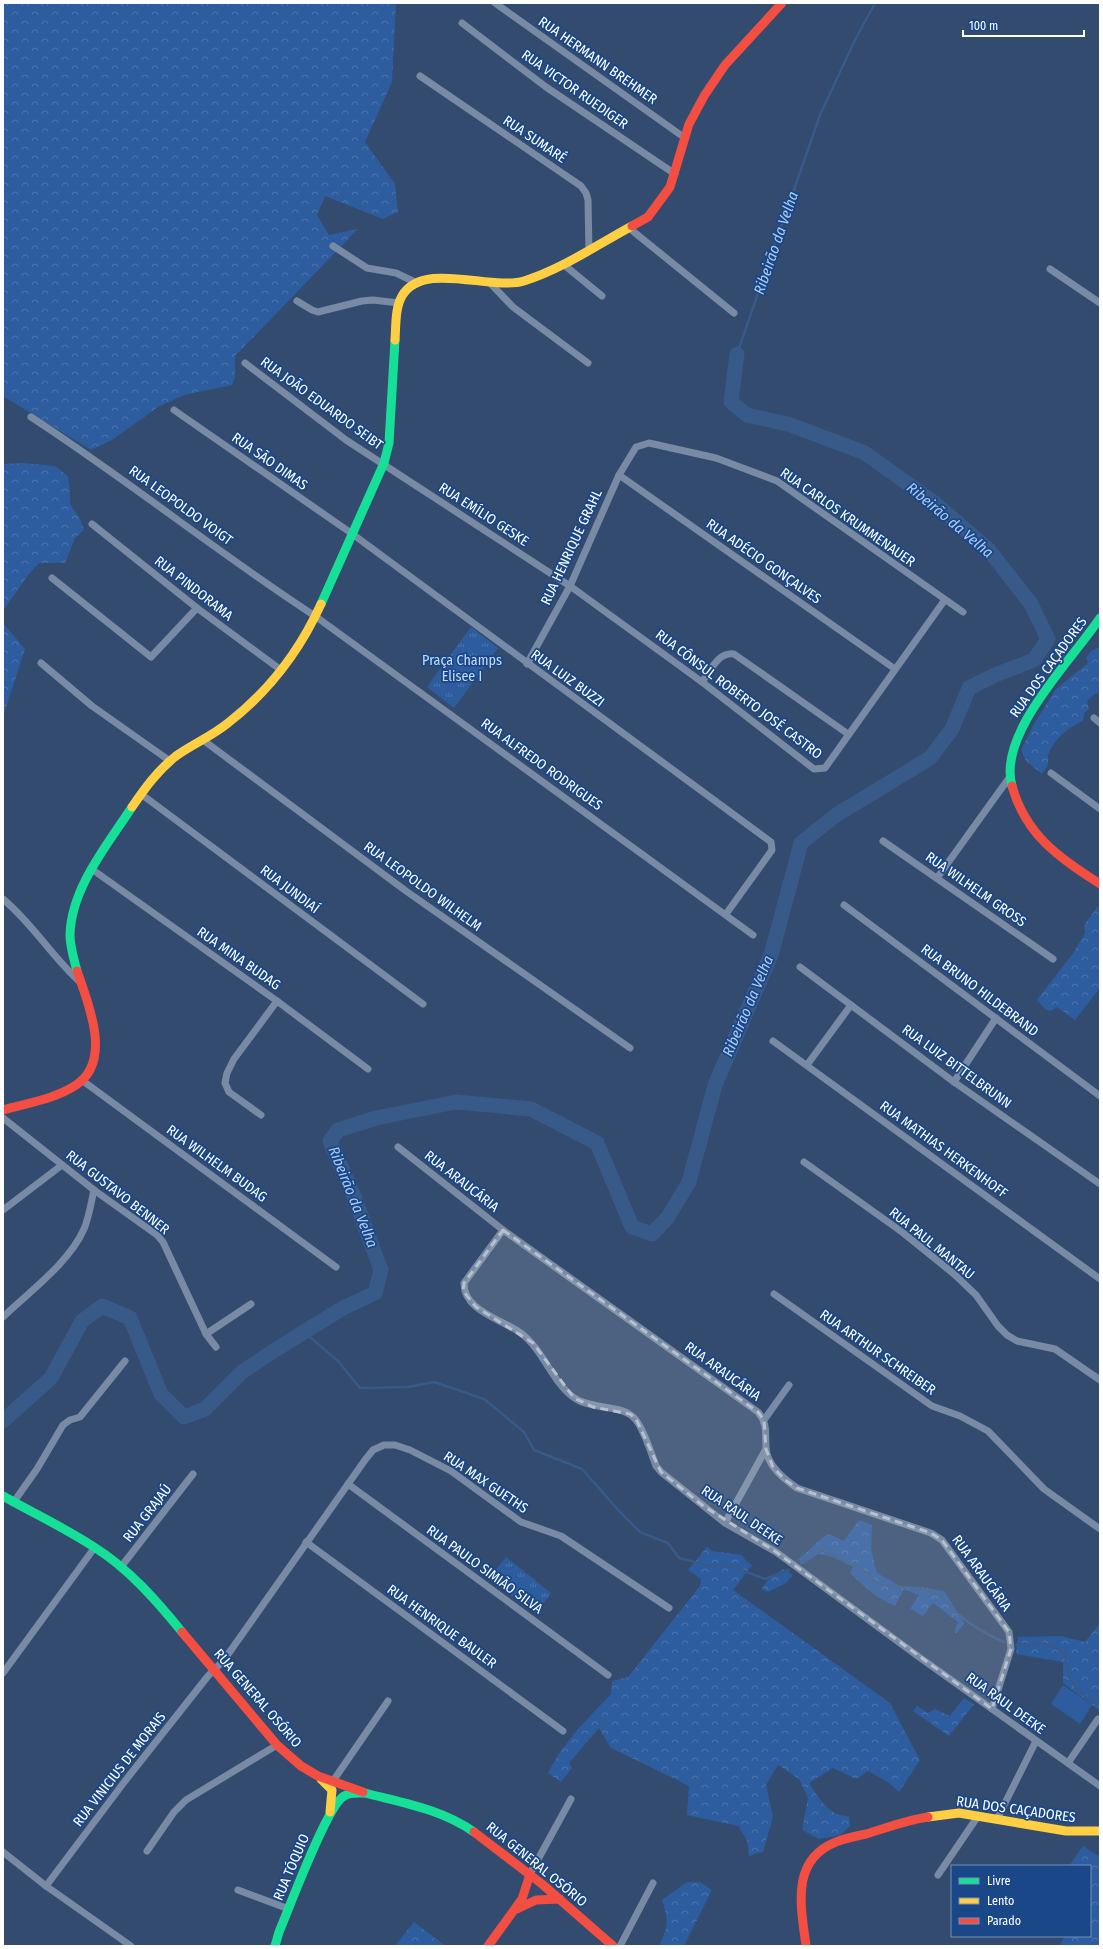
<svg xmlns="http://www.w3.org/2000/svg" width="1103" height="1949" font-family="'Fira Sans Condensed',sans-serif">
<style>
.forest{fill:url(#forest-crowns)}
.park{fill:url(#park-tufts)}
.pitch{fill:#2d5d9f}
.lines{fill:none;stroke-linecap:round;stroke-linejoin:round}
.stream{stroke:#385a88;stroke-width:2.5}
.river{stroke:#385a88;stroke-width:15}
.street{stroke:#798ba4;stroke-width:7}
.fast{stroke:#16e098;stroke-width:9}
.slow{stroke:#ffcf43;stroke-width:9}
.jam{stroke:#f24e42;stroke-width:9}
.marked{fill:#b7c0cd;fill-opacity:0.2;stroke:#b7c0cd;stroke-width:3;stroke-dasharray:8 5;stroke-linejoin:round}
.labels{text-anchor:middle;stroke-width:3.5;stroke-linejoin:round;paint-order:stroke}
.street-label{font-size:14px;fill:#fff;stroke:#194788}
.park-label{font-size:14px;fill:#c7ddf9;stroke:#194788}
.water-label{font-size:15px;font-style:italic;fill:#adccf4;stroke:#194788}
</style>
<defs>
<pattern id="forest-crowns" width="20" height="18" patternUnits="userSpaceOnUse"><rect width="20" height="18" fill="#2d5d9f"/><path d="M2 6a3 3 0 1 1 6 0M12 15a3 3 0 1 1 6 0" fill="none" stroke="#4c75ad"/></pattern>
<pattern id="park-tufts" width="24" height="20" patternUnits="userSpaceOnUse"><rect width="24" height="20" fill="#2d5d9f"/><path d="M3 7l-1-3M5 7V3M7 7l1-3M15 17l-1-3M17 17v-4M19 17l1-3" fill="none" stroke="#4c75ad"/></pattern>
</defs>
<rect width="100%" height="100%" fill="#324b6f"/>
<g class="forest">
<polygon points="3,3 396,3 392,82 365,142 395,184 398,212 383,219 325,196 317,215 329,235 358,229 235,356 235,377 232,385 184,395 158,407 112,440 91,450 3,396"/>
<polygon points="25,463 55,466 68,476 70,490 70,504 80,519 84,530 75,538 65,563 39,563 28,575 3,611 3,464"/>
<polygon points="3,623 25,649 3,717"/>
<path d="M1097,648L1100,649V695L1096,693L1087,701L1089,708L1084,714L1083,721C1069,727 1054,739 1049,753C1047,757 1049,759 1048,763C1048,766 1044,771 1042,774L1026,761L1021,750L1034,724L1056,689L1088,663L1086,658L1091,651Z"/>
<polygon points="1098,906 1100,907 1100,988 1075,1020 1057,1007 1051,1011 1046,1010 1037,1000 1074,952 1085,933 1084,925"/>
<path d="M859,1520L872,1525L871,1549L877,1573L900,1586L920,1587L944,1591L964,1623L956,1634L955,1629L958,1622L933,1603L923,1616L910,1609L919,1595L904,1589L895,1606C877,1599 864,1586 850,1573L853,1566L834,1557L818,1554L803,1564L798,1559C811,1551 814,1542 829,1534L844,1541Z"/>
<path d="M707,1547L712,1551L742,1555L746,1561L752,1565L733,1590L890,1703L920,1760L899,1792L888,1782L868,1771L856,1779L833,1768L809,1783C819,1798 829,1817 849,1816L850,1826L840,1835L819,1839L802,1830L808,1798L799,1779L778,1765L766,1785L773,1817L763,1852L749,1856L747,1840L738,1826L687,1815L689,1786L611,1748L599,1728L569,1763L572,1768L561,1782L548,1773L558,1755L577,1730L611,1694L612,1681L628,1677L700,1586L701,1579L688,1570Z"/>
<polygon points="783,1569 793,1575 786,1583 768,1592 762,1589 771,1575 778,1573"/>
<polygon points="1100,1623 1100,1711 1063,1683 1063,1662 1016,1654 1018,1637 1061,1636 1085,1642"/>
<polygon points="964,1698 974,1704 949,1736 913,1711 917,1706 928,1713 935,1709 950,1716"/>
<polygon points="1083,1846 1100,1857 1100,1946 1060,1946 1064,1936 1090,1936 1090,1866 1069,1866"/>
<path d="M687,1882H699L712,1890L684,1946H659C668,1926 669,1921 662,1900Z"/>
<polygon points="414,1922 444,1945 444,1946 395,1946"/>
</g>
<g class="park">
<polygon points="471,627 498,648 454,708 427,687"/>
<polygon points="506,1557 551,1593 536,1614 489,1578"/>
</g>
<polygon class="pitch" points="1063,1685 1092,1705 1080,1724 1051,1704"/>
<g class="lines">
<g class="stream">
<polyline points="737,354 820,115 854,42 875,3"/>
<polyline points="304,1332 338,1361 360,1388 408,1387 434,1382 484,1399 524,1432 534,1450 582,1469 620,1512 640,1532 668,1543 679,1558 711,1566 728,1565 765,1579 789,1570"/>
<path d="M801,1563L821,1550L868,1573L875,1583C895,1589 921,1585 939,1596C947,1600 952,1609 959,1615C973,1627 988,1635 1004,1642"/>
<path d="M1016,1645L1045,1643L1065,1653C1068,1680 1076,1693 1100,1706"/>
</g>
<polyline class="river" points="3,1421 51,1378 82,1321 102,1306 130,1318 161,1394 184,1417 205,1409 242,1372 275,1350 343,1308 375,1293 381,1270 353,1194 330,1141 338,1130 376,1118 456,1102 531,1109 597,1143 632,1227 652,1234 668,1217 689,1182 715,1085 771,955 801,843 836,815 930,758 952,729 969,688 995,675 1034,660 1048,639 1031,604 989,550 932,501 865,453 791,425 747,415 731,402 737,354"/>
<g class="street">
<polyline points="495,3 685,138"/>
<polyline points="462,23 546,87 675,174"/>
<polyline points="420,76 581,186 586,193 588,200 589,251"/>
<polyline points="629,228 734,313"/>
<polyline points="333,246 367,268 396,273 417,283"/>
<polyline points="563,264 602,296"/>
<polyline points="1050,269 1100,303"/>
<polyline points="490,283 513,307 588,363"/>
<polyline points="297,301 312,310 318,312 362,301 373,300 399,303"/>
<polyline points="245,363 346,440 570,586 702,682 814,769 825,768 944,601"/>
<polyline points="174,410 351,533 771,842 772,850 726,914"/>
<path d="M31,417C128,480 218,553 315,616L753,935"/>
<polyline points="619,475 895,669"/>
<polyline points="92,524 197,608 281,670"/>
<polyline points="52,578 151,657 197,608"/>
<polyline points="41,663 92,706 170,761"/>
<polyline points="527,664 570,586 619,475 636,447 649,443 716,458 777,481 963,612"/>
<path d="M702,682C711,670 718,652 734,654L848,734"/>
<polyline points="1094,718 1100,723"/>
<polyline points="203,740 406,891 630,1048"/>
<polyline points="1051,773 1100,809"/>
<polyline points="141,794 423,1004"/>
<polyline points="883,841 1053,959"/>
<polyline points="93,870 277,1001 368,1069"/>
<polyline points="937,878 1009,778"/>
<path d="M3,899C33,924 52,957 81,983"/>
<polyline points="844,905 1100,1096"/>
<polyline points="800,967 954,1082 1100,1184"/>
<polyline points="773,1041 1100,1279"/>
<polyline points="807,1065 851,1005"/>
<polyline points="83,1081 336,1267"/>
<polyline points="954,1082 996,1018"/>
<polyline points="261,1115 229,1092 225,1083 227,1073 234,1059 277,1001"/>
<polyline points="3,1118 94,1190 157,1235 163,1242 206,1334 216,1347"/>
<path d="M398,1147L503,1230L758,1412C768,1424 765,1432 766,1447C766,1465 784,1479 797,1488L931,1533L942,1540L1009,1632L1011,1649L992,1709"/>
<polyline points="804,1162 902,1232 954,1274 976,1295 998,1326 1007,1335 1017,1341 1055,1349 1100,1380"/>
<polyline points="3,1210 62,1165"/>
<path d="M503,1230L464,1283C463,1311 504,1320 522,1334C544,1351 554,1386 576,1399C593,1410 623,1404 635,1419C644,1429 651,1453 656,1466L661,1472L725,1523L776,1552L919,1657L1100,1786"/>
<polyline points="774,1294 932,1406 960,1416 988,1431 1044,1489 1100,1529"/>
<path d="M3,1317C29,1292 69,1263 84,1229C89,1217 91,1203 94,1190"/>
<polyline points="206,1334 251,1304"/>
<polyline points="764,1420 789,1385"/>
<polyline points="348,1484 608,1675"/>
<polyline points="13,1503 37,1469 63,1425 70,1420 80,1417 125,1361"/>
<polyline points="725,1523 766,1449"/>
<polyline points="306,1542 563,1731"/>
<polyline points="121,1567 193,1474"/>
<polyline points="3,1673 95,1547"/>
<polyline points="1068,1763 1098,1719"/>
<polyline points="333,1781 388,1701"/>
<polyline points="997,1819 1036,1741"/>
<polyline points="147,1851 174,1812 186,1800 277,1745"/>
<polyline points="3,1852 46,1886 131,1946"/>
<polyline points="530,1874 571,1799"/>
<polyline points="938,1875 978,1816"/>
<polyline points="46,1886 125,1781 208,1676 224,1660 365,1460 373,1450 384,1445 395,1445 410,1450 451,1471 521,1522 561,1536 669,1608"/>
<polyline points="238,1890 289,1909"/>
<polyline points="620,1946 653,1883"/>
</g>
<g class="fast">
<polyline points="321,604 384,463 389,443 395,340"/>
<path d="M1012,786C997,733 1073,659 1100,618"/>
<path d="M77,971C74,959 70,947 70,935C71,888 108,844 132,807"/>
<path d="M3,1496C33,1513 65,1528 94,1547C128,1568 157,1601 182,1632"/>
<path d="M275,1946L279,1932C289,1909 327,1805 344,1796C350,1792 358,1793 365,1793C403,1803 441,1809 474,1832"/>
</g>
<g class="slow">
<path d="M395,340C396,326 395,308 402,296C423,260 491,291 524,281C562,269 597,245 632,226"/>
<path d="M132,807C145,788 158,770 176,756C193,744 212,736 228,723C268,692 300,650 321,604"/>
<polyline points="321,1779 332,1790 330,1812"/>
<polyline points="928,1817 959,1813 1066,1831 1100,1831"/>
</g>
<g class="jam">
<polyline points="632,226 648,217 670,187 689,124 704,96 725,65 782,3"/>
<path d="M1012,786C1026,836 1059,857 1100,884"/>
<path d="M3,1110C27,1103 55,1099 76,1085C113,1061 88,1003 77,971"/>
<polyline points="182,1632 277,1745 301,1766 318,1776 363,1792"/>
<polyline points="474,1832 542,1884 613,1946"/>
<polyline points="517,1909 536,1900 560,1899"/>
<polyline points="488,1946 522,1899 530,1874"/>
<path d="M806,1946C801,1907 790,1860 836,1842C846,1838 856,1836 866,1834C886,1828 907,1820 928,1817"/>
</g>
</g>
<path class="marked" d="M503,1230L758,1412L764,1420L766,1449L773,1467L785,1480L797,1488L931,1533L942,1540L1009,1632L1011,1649L992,1709L776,1552L702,1505L661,1472L636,1419L630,1414L593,1407L574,1398L533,1343L476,1307L463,1291L464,1283Z"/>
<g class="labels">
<g class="street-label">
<text transform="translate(598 60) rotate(35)" y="5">RUA HERMANN BREHMER</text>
<text transform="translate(575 89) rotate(35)" y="5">RUA VICTOR RUEDIGER</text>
<text transform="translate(535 139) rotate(34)" y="5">RUA SUMARÉ</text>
<text transform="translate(322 403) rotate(36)" y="5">RUA JOÃO EDUARDO SEIBT</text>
<text transform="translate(270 461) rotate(35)" y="5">RUA SÃO DIMAS</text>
<text transform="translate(181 505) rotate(36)" y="5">RUA LEOPOLDO VOIGT</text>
<text transform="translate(484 514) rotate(33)" y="5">RUA EMÍLIO GESKE</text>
<text transform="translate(848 517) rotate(35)" y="5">RUA CARLOS KRUMMENAUER</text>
<text transform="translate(571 547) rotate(-65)" y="5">RUA HENRIQUE GRAHL</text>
<text transform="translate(764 561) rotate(35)" y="5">RUA ADÉCIO GONÇALVES</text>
<text transform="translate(194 588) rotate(38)" y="5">RUA PINDORAMA</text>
<text transform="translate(1048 667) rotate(-54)" y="5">RUA DOS CAÇADORES</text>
<text transform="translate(568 678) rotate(36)" y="5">RUA LUIZ BUZZI</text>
<text transform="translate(739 694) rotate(37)" y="5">RUA CÔNSUL ROBERTO JOSÉ CASTRO</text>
<text transform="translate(542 764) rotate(36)" y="5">RUA ALFREDO RODRIGUES</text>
<text transform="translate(423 886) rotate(36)" y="5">RUA LEOPOLDO WILHELM</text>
<text transform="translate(290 889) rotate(37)" y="5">RUA JUNDIAÍ</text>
<text transform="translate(976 889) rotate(35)" y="5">RUA WILHELM GROSS</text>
<text transform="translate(239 958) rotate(35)" y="5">RUA MINA BUDAG</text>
<text transform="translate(980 990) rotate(37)" y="5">RUA BRUNO HILDEBRAND</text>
<text transform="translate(957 1066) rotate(36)" y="5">RUA LUIZ BITTELBRUNN</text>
<text transform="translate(944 1149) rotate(36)" y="5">RUA MATHIAS HERKENHOFF</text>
<text transform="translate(217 1163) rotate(36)" y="5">RUA WILHELM BUDAG</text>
<text transform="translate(462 1181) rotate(38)" y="5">RUA ARAUCÁRIA</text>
<text transform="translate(118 1192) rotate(38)" y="5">RUA GUSTAVO BENNER</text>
<text transform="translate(932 1243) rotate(39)" y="5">RUA PAUL MANTAU</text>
<text transform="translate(878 1352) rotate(35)" y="5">RUA ARTHUR SCHREIBER</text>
<text transform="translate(723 1371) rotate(36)" y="5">RUA ARAUCÁRIA</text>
<text transform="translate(486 1482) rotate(34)" y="5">RUA MAX GUETHS</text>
<text transform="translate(147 1513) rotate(-52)" y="5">RUA GRAJAÚ</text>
<text transform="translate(742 1515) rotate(34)" y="5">RUA RAUL DEEKE</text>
<text transform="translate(485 1569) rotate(36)" y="5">RUA PAULO SIMIÃO SILVA</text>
<text transform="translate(982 1573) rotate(54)" y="5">RUA ARAUCÁRIA</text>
<text transform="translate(442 1626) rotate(36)" y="5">RUA HENRIQUE BAULER</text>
<text transform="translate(258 1698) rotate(49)" y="5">RUA GENERAL OSÓRIO</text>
<text transform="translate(1006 1703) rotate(36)" y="5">RUA RAUL DEEKE</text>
<text transform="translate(119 1769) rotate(-52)" y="5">RUA VINICIUS DE MORAIS</text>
<text transform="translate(1016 1809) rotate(8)" y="5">RUA DOS CAÇADORES</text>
<text transform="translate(537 1864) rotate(39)" y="5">RUA GENERAL OSÓRIO</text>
<text transform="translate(291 1867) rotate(-67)" y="5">RUA TÓQUIO</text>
</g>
<g class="park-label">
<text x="462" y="665">Praça Champs<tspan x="462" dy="16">Elisee I</tspan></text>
</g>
<g class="water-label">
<text transform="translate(776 243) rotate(-71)" y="5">Ribeirão da Velha</text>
<text transform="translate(950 520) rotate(40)" y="5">Ribeirão da Velha</text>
<text transform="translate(748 1006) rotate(-67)" y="5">Ribeirão da Velha</text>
<text transform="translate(353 1197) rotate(68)" y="5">Ribeirão da Velha</text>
</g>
</g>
<rect width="1103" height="1949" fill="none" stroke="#ffffff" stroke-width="8"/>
<rect x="951" y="1865" width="140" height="72" fill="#194788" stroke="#7591b8"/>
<rect x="959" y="1878" width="20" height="6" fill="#16e098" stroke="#7591b8"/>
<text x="987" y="1885" font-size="12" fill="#ffffff">Livre</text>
<rect x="959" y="1898" width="20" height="6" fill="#ffcf43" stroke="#7591b8"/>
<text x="987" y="1905" font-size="12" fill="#ffffff">Lento</text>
<rect x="959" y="1918" width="20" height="6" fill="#f24e42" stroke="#7591b8"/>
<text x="987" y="1925" font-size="12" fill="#ffffff">Parado</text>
<path d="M963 30v6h121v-6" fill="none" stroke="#ffffff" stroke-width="2"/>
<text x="969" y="30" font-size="12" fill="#ffffff" stroke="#194788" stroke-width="3" paint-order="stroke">100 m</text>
</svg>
